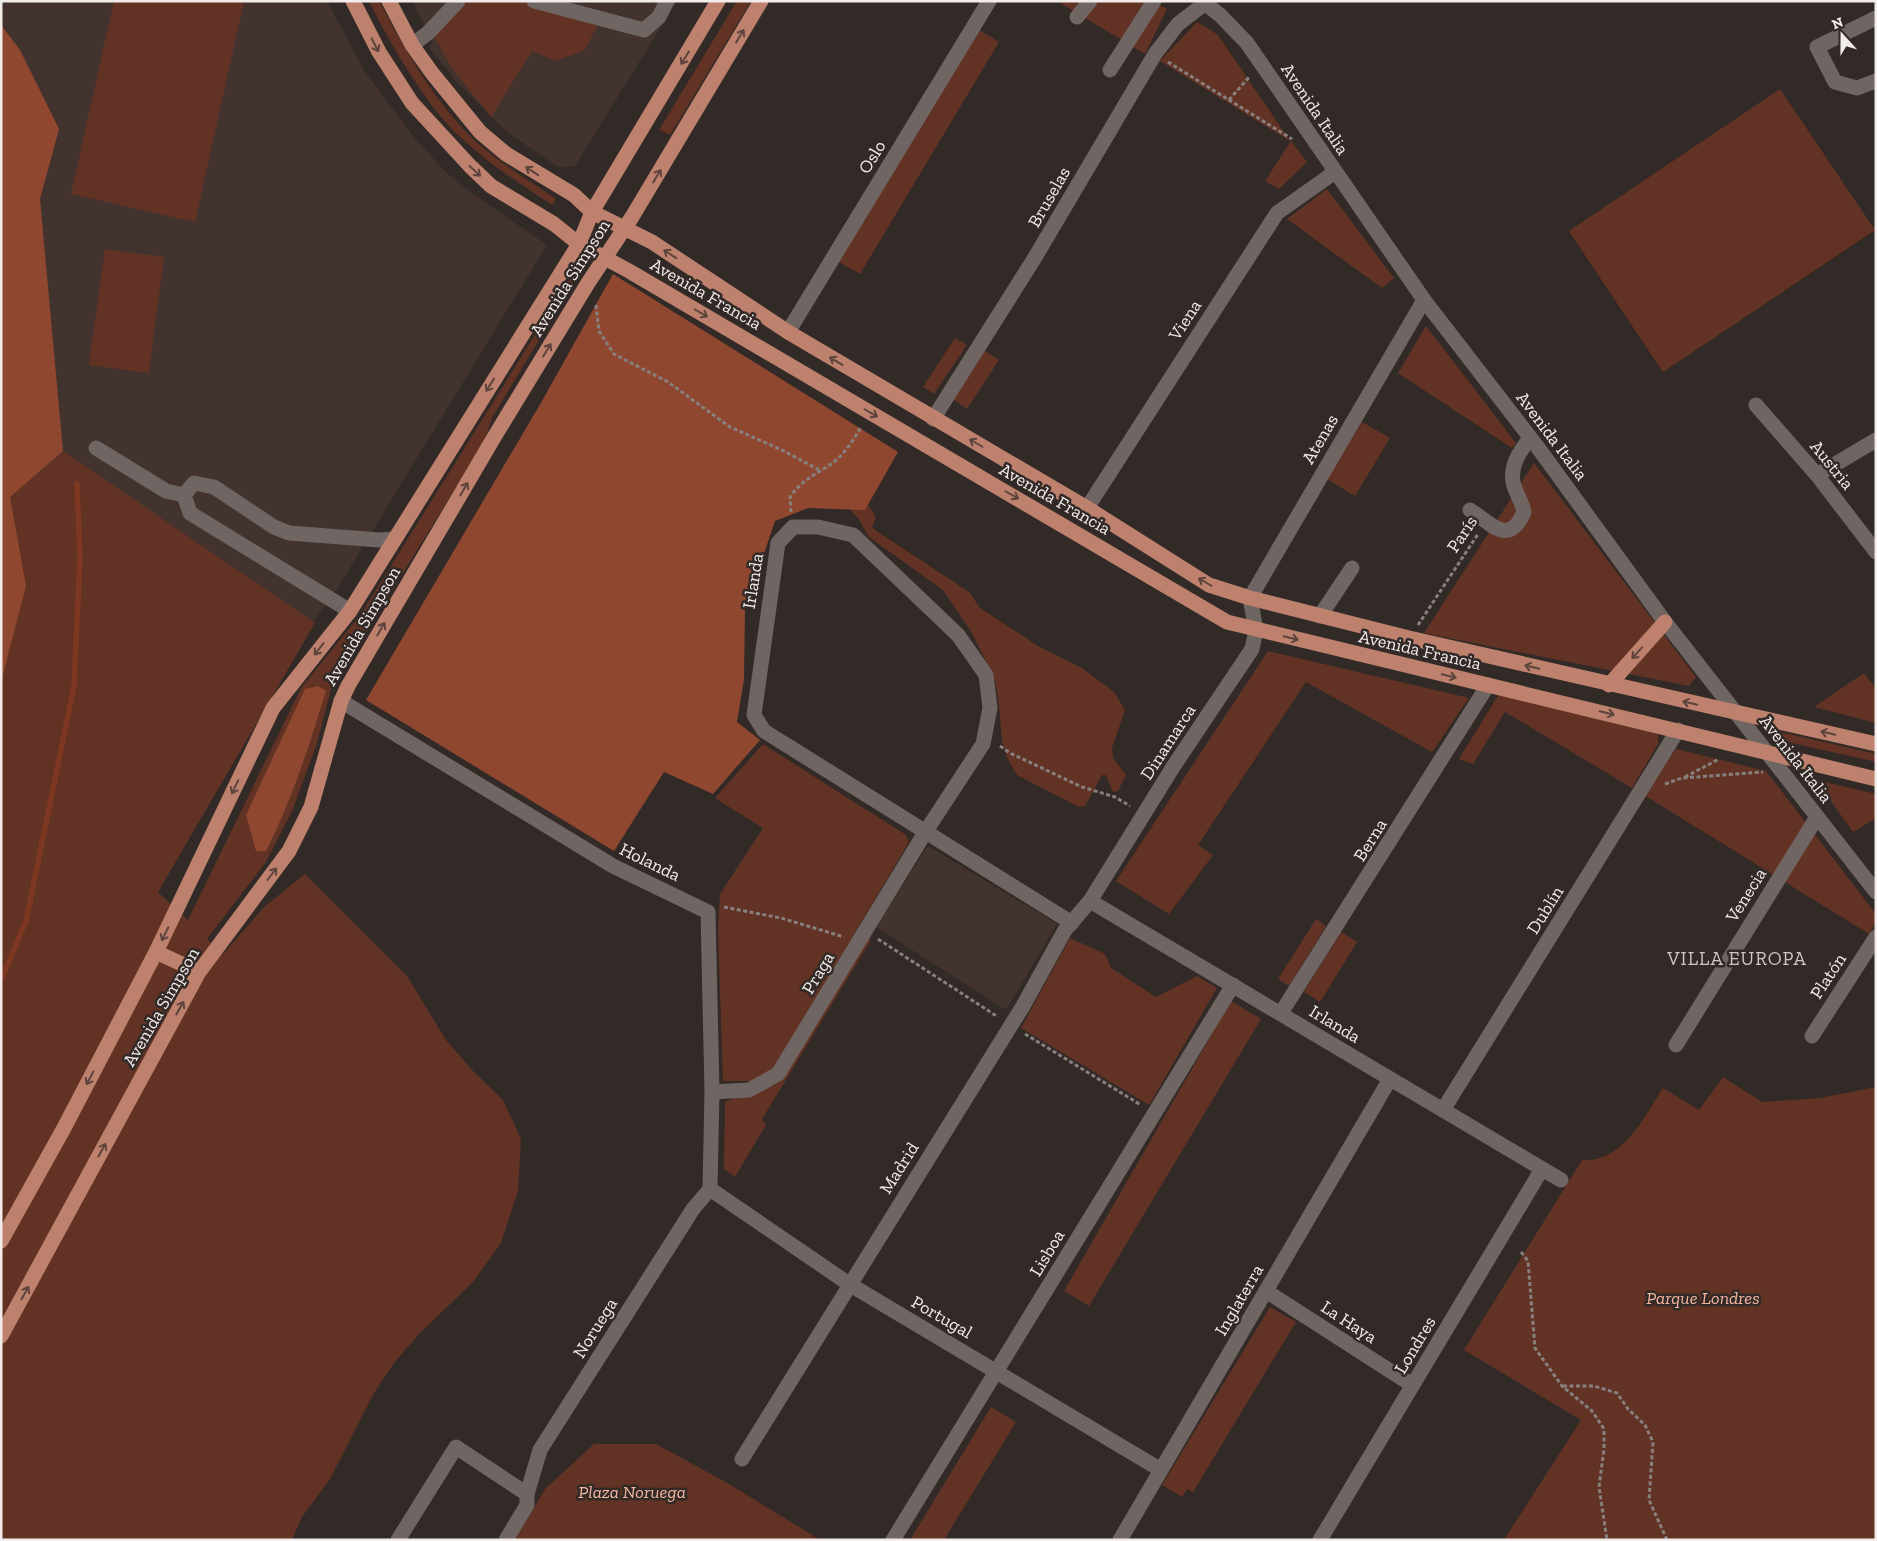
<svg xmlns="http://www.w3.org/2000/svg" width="1877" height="1541" font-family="'Zilla Slab',serif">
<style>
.built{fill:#42332e}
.green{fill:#623324}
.forest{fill:#8f4730}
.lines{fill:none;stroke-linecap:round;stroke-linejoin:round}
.stream{stroke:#7e3720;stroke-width:5.5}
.path{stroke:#87807e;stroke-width:3;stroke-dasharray:4 2.5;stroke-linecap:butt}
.minor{stroke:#6f6562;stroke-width:15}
.major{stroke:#be816d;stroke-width:15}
.oneway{stroke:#5c443c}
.labels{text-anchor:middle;stroke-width:5;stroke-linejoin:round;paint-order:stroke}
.street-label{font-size:18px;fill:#f2eceb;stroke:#322a27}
.park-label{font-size:18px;font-style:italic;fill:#f5b5a0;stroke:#322a27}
.neighbourhood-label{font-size:19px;letter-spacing:1px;fill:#d1c6c2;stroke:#322a27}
</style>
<rect width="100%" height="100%" fill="#322a27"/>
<g class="built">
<polygon points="1,1 327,1 365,72 417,141 447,173 469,191 547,245 337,589 260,696 1,1176"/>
<polygon points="412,1 677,1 575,166 558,167 507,132 454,79 429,47 433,43"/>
<polygon points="928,846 1057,924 1006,1010 876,927"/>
</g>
<g class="green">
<polygon points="114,1 244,1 195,222 71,194"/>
<path d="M369,1H379C405,50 433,99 472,138C497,162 528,179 556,199L552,205C520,184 488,163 460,137C427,107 389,42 369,1Z"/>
<polygon points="461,1 521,1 600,20 585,50 556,61 532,51 491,117 451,67 431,30"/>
<polygon points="737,1 751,1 670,135 659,130"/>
<polygon points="1057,1 1152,1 1167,9 1145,54"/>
<polygon points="1197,22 1218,35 1290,141 1160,61"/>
<polygon points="976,28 999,42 860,274 834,259"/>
<polygon points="1780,89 1875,230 1663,372 1569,231"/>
<polygon points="1291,141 1307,162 1279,189 1265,181"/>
<polygon points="1327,189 1394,278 1382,288 1287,219"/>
<polygon points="105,249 164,257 149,373 89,365"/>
<polygon points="576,269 580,272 493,416 484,442 331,689 317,743 293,809 266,862 207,939 223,954 264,907 305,874 407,976 446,1040 472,1070 503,1100 521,1139 518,1191 501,1243 473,1282 419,1334 394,1363 374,1393 330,1479 302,1517 292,1540 1,1540 1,486 35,476 63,451 315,623 158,892 188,920 301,688 361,614"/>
<polygon points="1426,326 1516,443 1512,448 1398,373"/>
<polygon points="955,338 967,345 934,394 923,387"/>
<polygon points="982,349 999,360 967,409 951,398"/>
<path d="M689,407L746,427L758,438C780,450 870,495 875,516C876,520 874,523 872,527L875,530L969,592L980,608L1038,646L1082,668L1114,692L1125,710L1112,748L1113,758L1126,775L1118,791L1113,792L1106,775H1102L1085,806L1079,807L1017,775L1007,758L1002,741L999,705L995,680L972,633L943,590L869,537L858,518L840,499L809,479L731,443L716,449L691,468L660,510L627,579L612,623L563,701L537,723L495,731L462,730L386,691L384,680L387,666L484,504L528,454L610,423L649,411Z"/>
<polygon points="1362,422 1390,438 1355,496 1327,479"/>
<polygon points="1534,463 1696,677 1689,686 1424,633"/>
<polygon points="1268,651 1469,698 1432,752 1306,682 1198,845 1213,855 1169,914 1116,881"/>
<polygon points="1864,673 1876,689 1876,723 1814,707"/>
<polygon points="1499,694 1658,734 1658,744 1632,788 1505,712 1473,764 1459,759"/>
<polygon points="1776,731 1876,754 1876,762 1775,739"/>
<polygon points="763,744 906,835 909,842 772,1072 758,1081 723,1081 718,931 720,894 763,828 715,798"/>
<polygon points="1676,749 1766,771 1876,914 1876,921 1869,934 1644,795"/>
<polygon points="1816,780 1876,794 1876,818 1853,832"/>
<polygon points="1316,919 1326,926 1289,986 1278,979"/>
<polygon points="1341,932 1357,942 1320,1002 1304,992"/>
<polygon points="869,938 871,940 762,1119 766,1125 735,1177 724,1169 725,1102 736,1097 750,1096 778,1083"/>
<polygon points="1070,938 1105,954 1111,968 1156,997 1197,976 1217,988 1149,1105 1021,1028"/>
<polygon points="1231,1001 1261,1019 1089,1306 1064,1291"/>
<path d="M1723,1077L1762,1102L1820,1098L1876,1087V1540H1504L1581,1420L1464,1350L1582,1160C1623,1163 1644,1117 1663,1088L1699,1110Z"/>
<polygon points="1270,1307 1296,1322 1193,1492 1187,1489 1182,1497 1162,1485"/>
<polygon points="991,1407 1016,1422 944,1540 910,1540"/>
<polygon points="594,1444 656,1444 731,1485 820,1540 515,1540 545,1489"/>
</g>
<g class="forest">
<polygon points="1,25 20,50 59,129 40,199 63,451 10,497 26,586 1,682"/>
<polygon points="613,274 898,452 865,510 808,508 775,521 745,610 744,679 737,722 760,740 713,794 664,772 614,851 366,700 542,401"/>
<path d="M318,686L326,691C309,746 292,800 266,851H256L246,815L305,689Z"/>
</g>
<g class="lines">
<polyline class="stream" points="1,980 26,921 74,686 80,557 77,484"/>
<g class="path">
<polyline points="1168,62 1292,139"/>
<polyline points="1229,100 1250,76"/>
<polyline points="596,305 599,331 614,354 668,382 730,427 784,451 821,471"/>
<path d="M791,512L790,497C804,477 817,475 835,461C846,452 854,439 861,427"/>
<polyline points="1418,625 1478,534"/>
<polyline points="1000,746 1010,753 1082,787 1115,797 1130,806"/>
<polyline points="1685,777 1719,759"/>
<polyline points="1665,784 1682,778 1763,772"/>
<polyline points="724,907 781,918 844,937"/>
<polyline points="878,939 998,1017"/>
<polyline points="1025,1034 1141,1105"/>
<polyline points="1521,1252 1528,1261 1535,1348 1562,1386 1592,1411 1604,1429 1604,1449 1599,1487 1607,1540"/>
<polyline points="1563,1386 1594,1386 1617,1393 1628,1409 1645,1425 1653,1442 1649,1500 1667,1540"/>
</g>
<g class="minor">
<polyline points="534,1 644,30 659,17 667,1"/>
<polyline points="1202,1 1220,15 1247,43 1424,300 1536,445 1665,622 1876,892"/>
<polyline points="1077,17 1090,1"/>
<polyline points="1876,18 1817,47 1835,82 1857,88 1876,81"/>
<polyline points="412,45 428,33 458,1"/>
<polyline points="1110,70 1154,1"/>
<polyline points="788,332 989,1"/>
<polyline points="1756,405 1817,475 1876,552"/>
<polyline points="933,419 1034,259 1155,54 1178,24 1208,1"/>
<polyline points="96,448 166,491 184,495"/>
<polyline points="1817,475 1876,440"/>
<polyline points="1087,508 1277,213 1335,172"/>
<path d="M1470,510C1492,524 1509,547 1524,512C1522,501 1515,492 1513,482C1510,464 1521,450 1530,438"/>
<polyline points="350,611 190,513 184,495 194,483 214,487 274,527 289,533 379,540 395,539"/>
<polyline points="1320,616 1352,568"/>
<polyline points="341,701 613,866 708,912 712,1092 710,1189"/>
<polyline points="1090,901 1561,1180"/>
<polyline points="1281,1013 1488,685"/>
<polyline points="1812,1036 1876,937"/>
<polyline points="1676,1045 1817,817"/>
<polyline points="712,1092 749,1090 778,1074 926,831 983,744 990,708 986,675 958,635 853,535 818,527 793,527 778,543 754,715 764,731 1072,923"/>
<polyline points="1443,1110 1678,730"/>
<polyline points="710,1189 849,1284 1161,1470"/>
<polyline points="1266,1291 1412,1385"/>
<polyline points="742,1459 1023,1006 1065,930 1090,901 1173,767 1252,649 1256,630 1250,598 1424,300"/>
<polyline points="398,1540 456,1447 527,1494 540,1450 693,1209 710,1189"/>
<polyline points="506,1540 527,1505 527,1494"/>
<polyline points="893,1540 1233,985"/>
<polyline points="1120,1540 1390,1079"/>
<polyline points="1320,1540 1542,1169"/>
</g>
<g class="major">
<polyline points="353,1 379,52 412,103 470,166 491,186 554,224 579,244 629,271 1227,622 1876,779"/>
<polyline points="389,1 412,45 432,73 480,132 506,154 574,195 592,212 652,242 788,332 1087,508 1209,585 1250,598 1409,638 1876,744"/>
<polyline points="1609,685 1665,622"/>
<polyline points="156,952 199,972"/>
<polyline points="1,1241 64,1128 156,952 273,708 350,611 579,244 592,212 718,1"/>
<polyline points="1,1336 199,972 289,851 311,807 341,701 348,686 496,434 588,283 632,217 761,1"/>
</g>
</g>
<defs><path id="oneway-shaft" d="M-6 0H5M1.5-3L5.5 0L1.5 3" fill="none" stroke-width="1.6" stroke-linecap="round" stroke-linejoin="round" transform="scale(1.25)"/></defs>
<g class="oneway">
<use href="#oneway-shaft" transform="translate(740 36) rotate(-59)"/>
<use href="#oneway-shaft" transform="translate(375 45) rotate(63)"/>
<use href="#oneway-shaft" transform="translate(685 58) rotate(121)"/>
<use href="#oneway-shaft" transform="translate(475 171) rotate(43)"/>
<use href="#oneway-shaft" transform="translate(532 171) rotate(-147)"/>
<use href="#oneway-shaft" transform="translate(657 176) rotate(-59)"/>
<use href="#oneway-shaft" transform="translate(670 254) rotate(-146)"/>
<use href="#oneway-shaft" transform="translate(701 313) rotate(30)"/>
<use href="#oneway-shaft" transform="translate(547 350) rotate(-59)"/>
<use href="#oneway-shaft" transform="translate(836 361) rotate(-149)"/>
<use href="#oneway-shaft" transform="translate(490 385) rotate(122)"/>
<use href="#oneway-shaft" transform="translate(871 413) rotate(30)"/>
<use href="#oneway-shaft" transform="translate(976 443) rotate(-150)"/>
<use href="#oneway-shaft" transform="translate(464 489) rotate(-60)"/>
<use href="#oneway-shaft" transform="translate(1012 495) rotate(30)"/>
<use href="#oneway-shaft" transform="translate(1205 582) rotate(-150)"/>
<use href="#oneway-shaft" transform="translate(381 629) rotate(-60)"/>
<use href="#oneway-shaft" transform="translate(1291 638) rotate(13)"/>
<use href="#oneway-shaft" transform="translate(319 649) rotate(128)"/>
<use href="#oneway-shaft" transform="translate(1637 653) rotate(132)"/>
<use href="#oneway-shaft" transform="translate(1532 667) rotate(-167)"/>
<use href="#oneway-shaft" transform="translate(1449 676) rotate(13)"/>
<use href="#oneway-shaft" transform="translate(1690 703) rotate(-167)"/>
<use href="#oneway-shaft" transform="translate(1607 713) rotate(13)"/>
<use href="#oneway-shaft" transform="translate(1828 733) rotate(-167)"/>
<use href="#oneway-shaft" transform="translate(235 787) rotate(116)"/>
<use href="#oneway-shaft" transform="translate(272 874) rotate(-53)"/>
<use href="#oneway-shaft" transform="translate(165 934) rotate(116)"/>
<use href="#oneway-shaft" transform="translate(180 1008) rotate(-61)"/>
<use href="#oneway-shaft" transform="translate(90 1078) rotate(118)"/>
<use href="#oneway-shaft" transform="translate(102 1150) rotate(-61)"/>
<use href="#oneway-shaft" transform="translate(25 1293) rotate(-61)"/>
</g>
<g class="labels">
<g class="street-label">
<text transform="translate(1315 109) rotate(56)" y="6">Avenida Italia</text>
<text transform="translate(872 157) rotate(-59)" y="6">Oslo</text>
<text transform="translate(1049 197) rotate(-60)" y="6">Bruselas</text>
<text transform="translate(570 278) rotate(-58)" y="6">Avenida Simpson</text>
<text transform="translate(706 294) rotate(30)" y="6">Avenida Francia</text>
<text transform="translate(1185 320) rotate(-57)" y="6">Viena</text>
<text transform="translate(1552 436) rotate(53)" y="6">Avenida Italia</text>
<text transform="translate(1320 439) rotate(-60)" y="6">Atenas</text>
<text transform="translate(1832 465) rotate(51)" y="6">Austria</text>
<text transform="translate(1055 499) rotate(30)" y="6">Avenida Francia</text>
<text transform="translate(1462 534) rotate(-56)" y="6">París</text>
<text transform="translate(753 581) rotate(-81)" y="6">Irlanda</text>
<text transform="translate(362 626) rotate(-60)" y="6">Avenida Simpson</text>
<text transform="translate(1420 650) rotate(13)" y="6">Avenida Francia</text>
<text transform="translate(1168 742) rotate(-57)" y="6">Dinamarca</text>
<text transform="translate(1796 759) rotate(52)" y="6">Avenida Italia</text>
<text transform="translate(1370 840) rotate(-58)" y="6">Berna</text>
<text transform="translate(650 862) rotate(26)" y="6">Holanda</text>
<text transform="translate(1746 895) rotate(-58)" y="6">Venecia</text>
<text transform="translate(1545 910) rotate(-58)" y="6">Dublín</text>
<text transform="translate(818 973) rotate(-59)" y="6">Praga</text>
<text transform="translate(1828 976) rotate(-57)" y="6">Platón</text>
<text transform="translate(161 1007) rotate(-60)" y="6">Avenida Simpson</text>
<text transform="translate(1335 1024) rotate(31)" y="6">Irlanda</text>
<text transform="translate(899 1168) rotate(-58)" y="6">Madrid</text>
<text transform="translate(1047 1253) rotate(-59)" y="6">Lisboa</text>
<text transform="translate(1239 1300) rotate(-60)" y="6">Inglaterra</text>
<text transform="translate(942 1317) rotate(30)" y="6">Portugal</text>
<text transform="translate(1349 1322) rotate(33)" y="6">La Haya</text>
<text transform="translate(595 1328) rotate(-58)" y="6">Noruega</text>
<text transform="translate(1415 1345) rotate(-59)" y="6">Londres</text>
</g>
<g class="park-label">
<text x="1703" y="1304">Parque Londres</text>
<text x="632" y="1498">Plaza Noruega</text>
</g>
<g class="neighbourhood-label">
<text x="1737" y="965">VILLA EUROPA</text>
</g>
</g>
<rect width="1877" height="1541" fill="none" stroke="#f2eceb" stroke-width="5"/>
<g transform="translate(1842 35) rotate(339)" stroke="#322a27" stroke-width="4" paint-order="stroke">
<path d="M0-4L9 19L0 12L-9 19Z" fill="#f2eceb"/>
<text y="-8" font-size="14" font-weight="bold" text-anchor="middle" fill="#f2eceb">N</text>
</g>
</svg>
